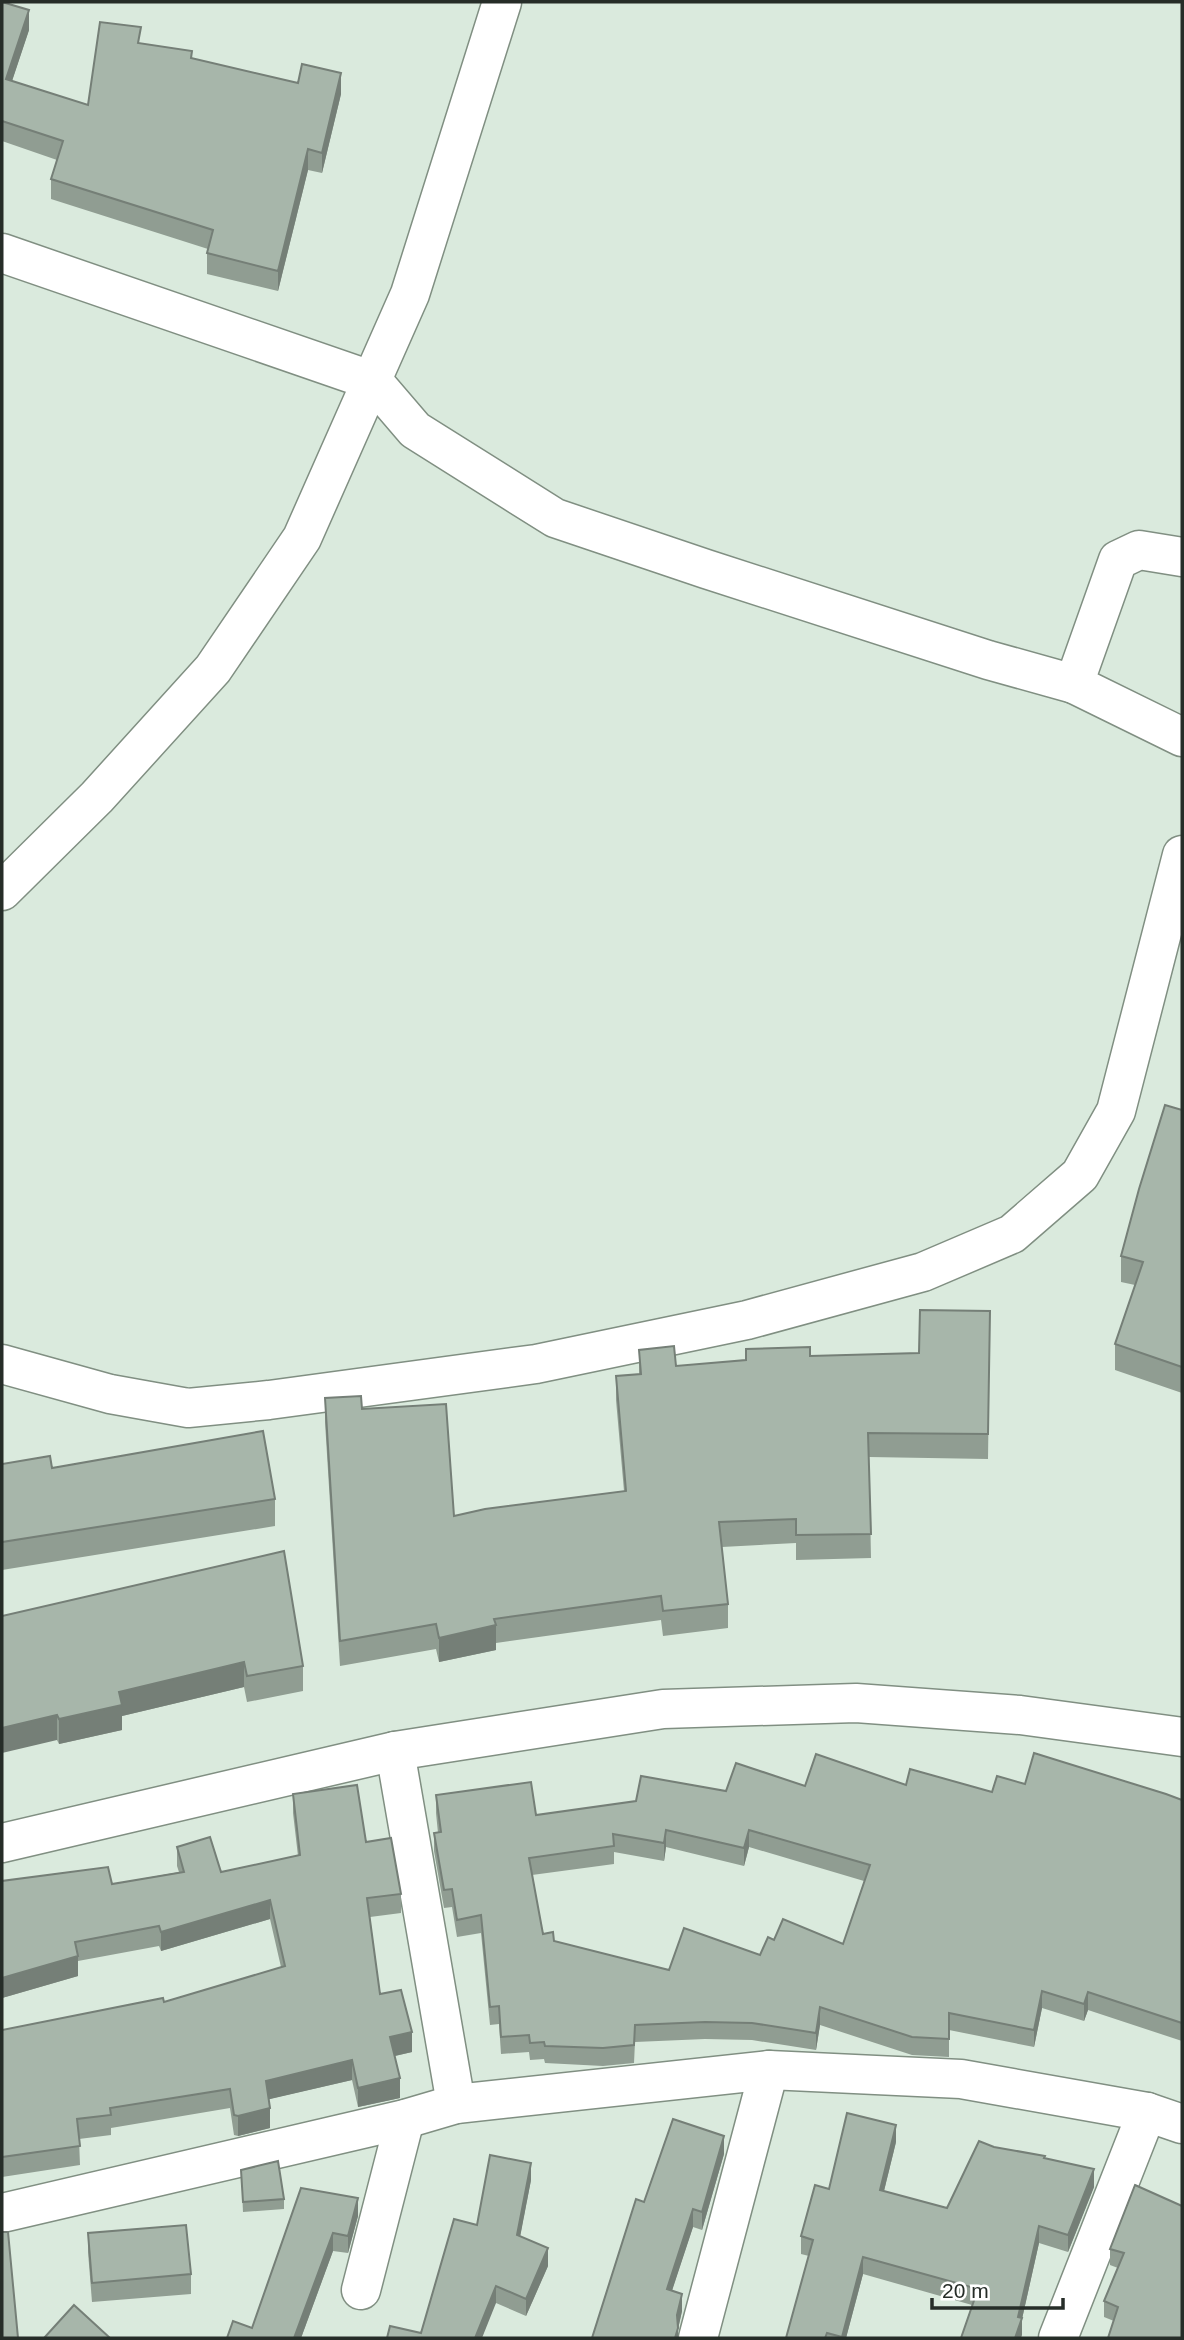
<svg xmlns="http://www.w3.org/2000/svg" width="1184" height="2340" font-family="Arial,sans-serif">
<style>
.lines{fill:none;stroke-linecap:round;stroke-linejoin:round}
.minor-casing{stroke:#808f82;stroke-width:41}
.minor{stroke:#fff;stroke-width:38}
.wall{fill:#909d92;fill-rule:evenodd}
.shaded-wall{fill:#757f77}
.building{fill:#a7b6aa;stroke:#757f77;stroke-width:2;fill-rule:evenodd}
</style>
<rect width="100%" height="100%" fill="#daeadd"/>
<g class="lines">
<g class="minor-casing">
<g id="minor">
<polyline points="2,253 373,381 415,430 555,518 706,569 988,660 1074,684"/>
<polyline points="1182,557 1139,550 1118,560 1074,684 1182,737"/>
<polyline points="2,891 97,797 213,669 302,538 410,294 502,2"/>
<polyline points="2,1364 110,1394 188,1408 269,1400 536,1364 747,1320 923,1272 1012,1234 1080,1175 1116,1111 1182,855"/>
<polyline points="395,1751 456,2104"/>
<polyline points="2,1843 395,1751 663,1709 856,1703 1020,1715 1182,1737"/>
<polyline points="2,2213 405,2119 456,2104 769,2070 961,2079 1147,2112 1182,2124"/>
<polyline points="361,2290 405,2119"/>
<polyline points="698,2338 769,2070"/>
<polyline points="1058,2338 1147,2112"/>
</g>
</g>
<use href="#minor" class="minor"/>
</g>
<g class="wall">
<polygon points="2,2 29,30 12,81 88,105 141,43 192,58 341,94 322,173 308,170 278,291 207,274 207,253 208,249 51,199 51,179 57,160 2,141"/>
<polygon points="1182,1110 1182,1393 1115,1370 1115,1344 1135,1285 1121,1282 1121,1256"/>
<polygon points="990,1311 988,1459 869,1457 871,1558 796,1560 796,1543 722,1547 728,1604 728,1628 663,1636 661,1620 496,1643 496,1650 439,1662 436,1649 340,1666 325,1422 325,1398 362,1409 454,1516 624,1491 616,1400 616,1376 639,1374 639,1350 676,1366 810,1356 919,1353"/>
<polygon points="2,1464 52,1468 275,1499 275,1526 2,1570"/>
<polygon points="2,1616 303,1666 303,1691 247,1702 244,1687 122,1716 122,1730 59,1744 57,1740"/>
<path d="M1025,1784L1182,1800V2041L1088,2010L1084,2021L1042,2008L1034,2047L949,2030V2057L912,2055L820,2025L816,2050L752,2040L705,2039L635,2042L634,2063L603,2066L545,2063L544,2059L530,2060L529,2052L501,2054L499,2024L490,2025L481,1933L457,1937L452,1907L444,1908L434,1851V1833H438L436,1813V1795L536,1815L726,1791L805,1786L906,1785L992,1792ZM666,1847L744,1866L749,1847L864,1881L843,1944L774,1940L760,1955L669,1970L554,1941L543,1934L532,1875L614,1864V1852L664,1861Z"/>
<polygon points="293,1794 366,1842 401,1894 401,1913 370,1917 380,1994 412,2052 395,2056 400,2098 358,2107 352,2080 269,2099 270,2128 238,2136 234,2135 230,2108 111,2128 111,2135 79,2139 80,2165 2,2177 2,2030 164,2002 281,1967 270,1919 161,1951 159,1946 78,1961 78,1976 2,1998 112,1884 179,1872 177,1866 177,1847 221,1872 298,1856 293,1813"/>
<polygon points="896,2142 884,2191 947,2208 994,2147 1045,2158 1094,2187 1068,2252 1039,2243 1022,2319 1021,2338 961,2338 972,2305 863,2274 846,2338 786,2338 809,2256 801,2254 801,2236 829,2189"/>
<polygon points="724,2154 702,2230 693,2227 672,2290 682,2311 678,2329 678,2338 644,2202"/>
<polygon points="241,2170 284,2199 284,2209 243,2212"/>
<polygon points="531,2180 520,2236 548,2266 526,2316 496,2303 421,2333 477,2225"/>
<polygon points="301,2188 358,2216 348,2253 333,2251 301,2338 227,2338 252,2328"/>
<polygon points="1182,2206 1114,2321 1104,2317 1104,2301 1118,2268 1110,2265 1110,2249"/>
<polygon points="88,2233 191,2274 191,2294 92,2302 88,2252"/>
</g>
<g class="shaded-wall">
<polygon points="29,10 29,30 6,99 6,79"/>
<polygon points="341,73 341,94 322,173 322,153"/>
<polygon points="308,149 308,170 278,291 278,271"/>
<polygon points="496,1625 496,1650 439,1662 439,1638"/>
<polygon points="244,1662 244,1687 122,1716 122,1730 59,1744 59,1719 119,1692"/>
<polygon points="57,1715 57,1740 2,1753 2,1728"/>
<polygon points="666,1830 666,1847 664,1861 664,1843"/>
<polygon points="749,1830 749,1847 744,1866 744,1848"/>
<polygon points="270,1900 270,1919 161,1951 161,1932"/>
<polygon points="78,1956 78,1976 2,1998 2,1978"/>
<polygon points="1042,1991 1042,2008 1034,2047 1034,2030"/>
<polygon points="1088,1992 1088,2010 1084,2021 1084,2004"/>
<polygon points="820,2007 820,2025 816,2050 816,2033"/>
<polygon points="412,2032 412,2052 390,2057 390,2037"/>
<polygon points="352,2060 352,2080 266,2100 266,2081"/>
<polygon points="400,2078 400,2098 358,2107 358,2088"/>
<polygon points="270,2108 270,2128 238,2136 238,2116"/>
<polygon points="896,2125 896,2142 880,2207 880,2190"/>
<polygon points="724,2136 724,2154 702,2230 702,2212"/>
<polygon points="531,2163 531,2180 517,2253 517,2235"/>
<polygon points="1094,2169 1094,2187 1068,2252 1068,2235"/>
<polygon points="358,2198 358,2216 348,2253 348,2236"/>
<polygon points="693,2209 693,2227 667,2306 667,2289"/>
<polygon points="1039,2226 1039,2243 1022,2319 1022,2335 1021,2338 1015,2338 1018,2317"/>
<polygon points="333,2233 333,2251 301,2338 294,2338"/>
<polygon points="548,2248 548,2266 526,2316 526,2299"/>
<polygon points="863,2257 863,2274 846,2338 842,2338"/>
<polygon points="496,2286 496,2303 482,2338 475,2338"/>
<polygon points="682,2294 682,2311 678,2329 678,2338 675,2338 677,2315"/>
</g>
<g class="building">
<polygon points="2,2 29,10 6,79 88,105 100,22 141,27 138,43 192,51 191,58 298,83 302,64 341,73 322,153 308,149 278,271 207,253 213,230 51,179 63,141 2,121"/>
<polygon points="1165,1105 1182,1110 1182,1367 1115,1344 1143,1262 1121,1256 1139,1189"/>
<polygon points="920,1310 990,1311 988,1434 868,1433 871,1534 796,1535 796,1519 719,1522 728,1604 663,1611 661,1596 494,1619 496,1625 439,1638 436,1624 340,1641 325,1398 361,1396 362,1409 446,1404 454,1516 485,1509 626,1491 616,1376 641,1374 639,1350 674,1346 676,1366 746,1360 746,1349 810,1347 810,1356 919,1353"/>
<polygon points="263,1431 275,1499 2,1542 2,1464 50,1456 52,1468"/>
<polygon points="284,1551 303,1666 247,1676 244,1662 119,1692 122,1705 59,1719 57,1715 2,1728 2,1616"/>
<path d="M1034,1753L1166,1794L1182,1800V2023L1088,1992L1084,2004L1042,1991L1034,2030L949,2013V2039L912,2037L820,2007L816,2033L752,2023L705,2022L635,2025L634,2045L603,2048L545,2046L544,2042L530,2043L529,2035L501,2037L499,2006L490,2007L481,1915L457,1920L452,1889L444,1890L434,1833L441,1832L436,1795L531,1782L536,1815L636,1801L641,1776L726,1791L736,1763L805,1786L816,1754L906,1785L910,1769L992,1792L997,1776L1025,1784ZM666,1830L744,1848L749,1830L870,1865L843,1944L783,1919L774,1940L768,1937L760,1955L684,1928L669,1970L554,1941L553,1932L543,1934L529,1858L614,1846L613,1834L664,1843Z"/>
<polygon points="357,1785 366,1842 391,1838 401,1894 367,1898 380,1994 401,1990 412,2032 390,2037 400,2078 358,2088 352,2060 266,2081 270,2108 238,2116 234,2115 230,2089 110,2108 111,2115 77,2119 80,2146 2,2157 2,2030 163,1998 164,2002 285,1966 270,1900 161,1932 159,1926 75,1942 78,1956 2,1978 2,1881 108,1867 112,1884 184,1872 177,1847 210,1837 221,1872 300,1855 293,1794"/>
<polygon points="847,2113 896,2125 880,2190 947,2208 979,2141 994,2147 1045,2156 1044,2158 1094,2169 1068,2235 1039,2226 1018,2317 1022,2318 1015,2338 961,2338 978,2289 863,2257 842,2337 827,2333 825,2338 786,2338 813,2240 801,2236 815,2185 829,2189"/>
<polygon points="673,2119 724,2136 702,2212 693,2209 667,2289 682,2294 677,2315 678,2328 675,2338 592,2338 636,2199 644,2202"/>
<polygon points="490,2155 531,2163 517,2235 548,2248 526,2299 496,2286 475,2338 387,2338 390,2326 421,2333 454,2219 477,2225"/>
<polygon points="278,2161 284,2199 243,2202 241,2170"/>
<polygon points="1135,2185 1182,2206 1182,2338 1108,2338 1118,2307 1104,2301 1124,2253 1110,2249"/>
<polygon points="301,2188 358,2198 348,2236 333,2233 294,2338 227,2338 233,2321 252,2328"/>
<polygon points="186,2225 191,2274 92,2283 88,2233"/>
<polygon points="2,2232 8,2232 18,2338 2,2338"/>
<polygon points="74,2305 110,2338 44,2338"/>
</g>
<rect width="1184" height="2340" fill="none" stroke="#262d28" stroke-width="7"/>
<path d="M932 2298v10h131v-10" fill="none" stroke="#262d28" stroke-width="3.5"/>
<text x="942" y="2298" font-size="21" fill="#262d28" stroke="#ffffff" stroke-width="5" paint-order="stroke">20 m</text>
</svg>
